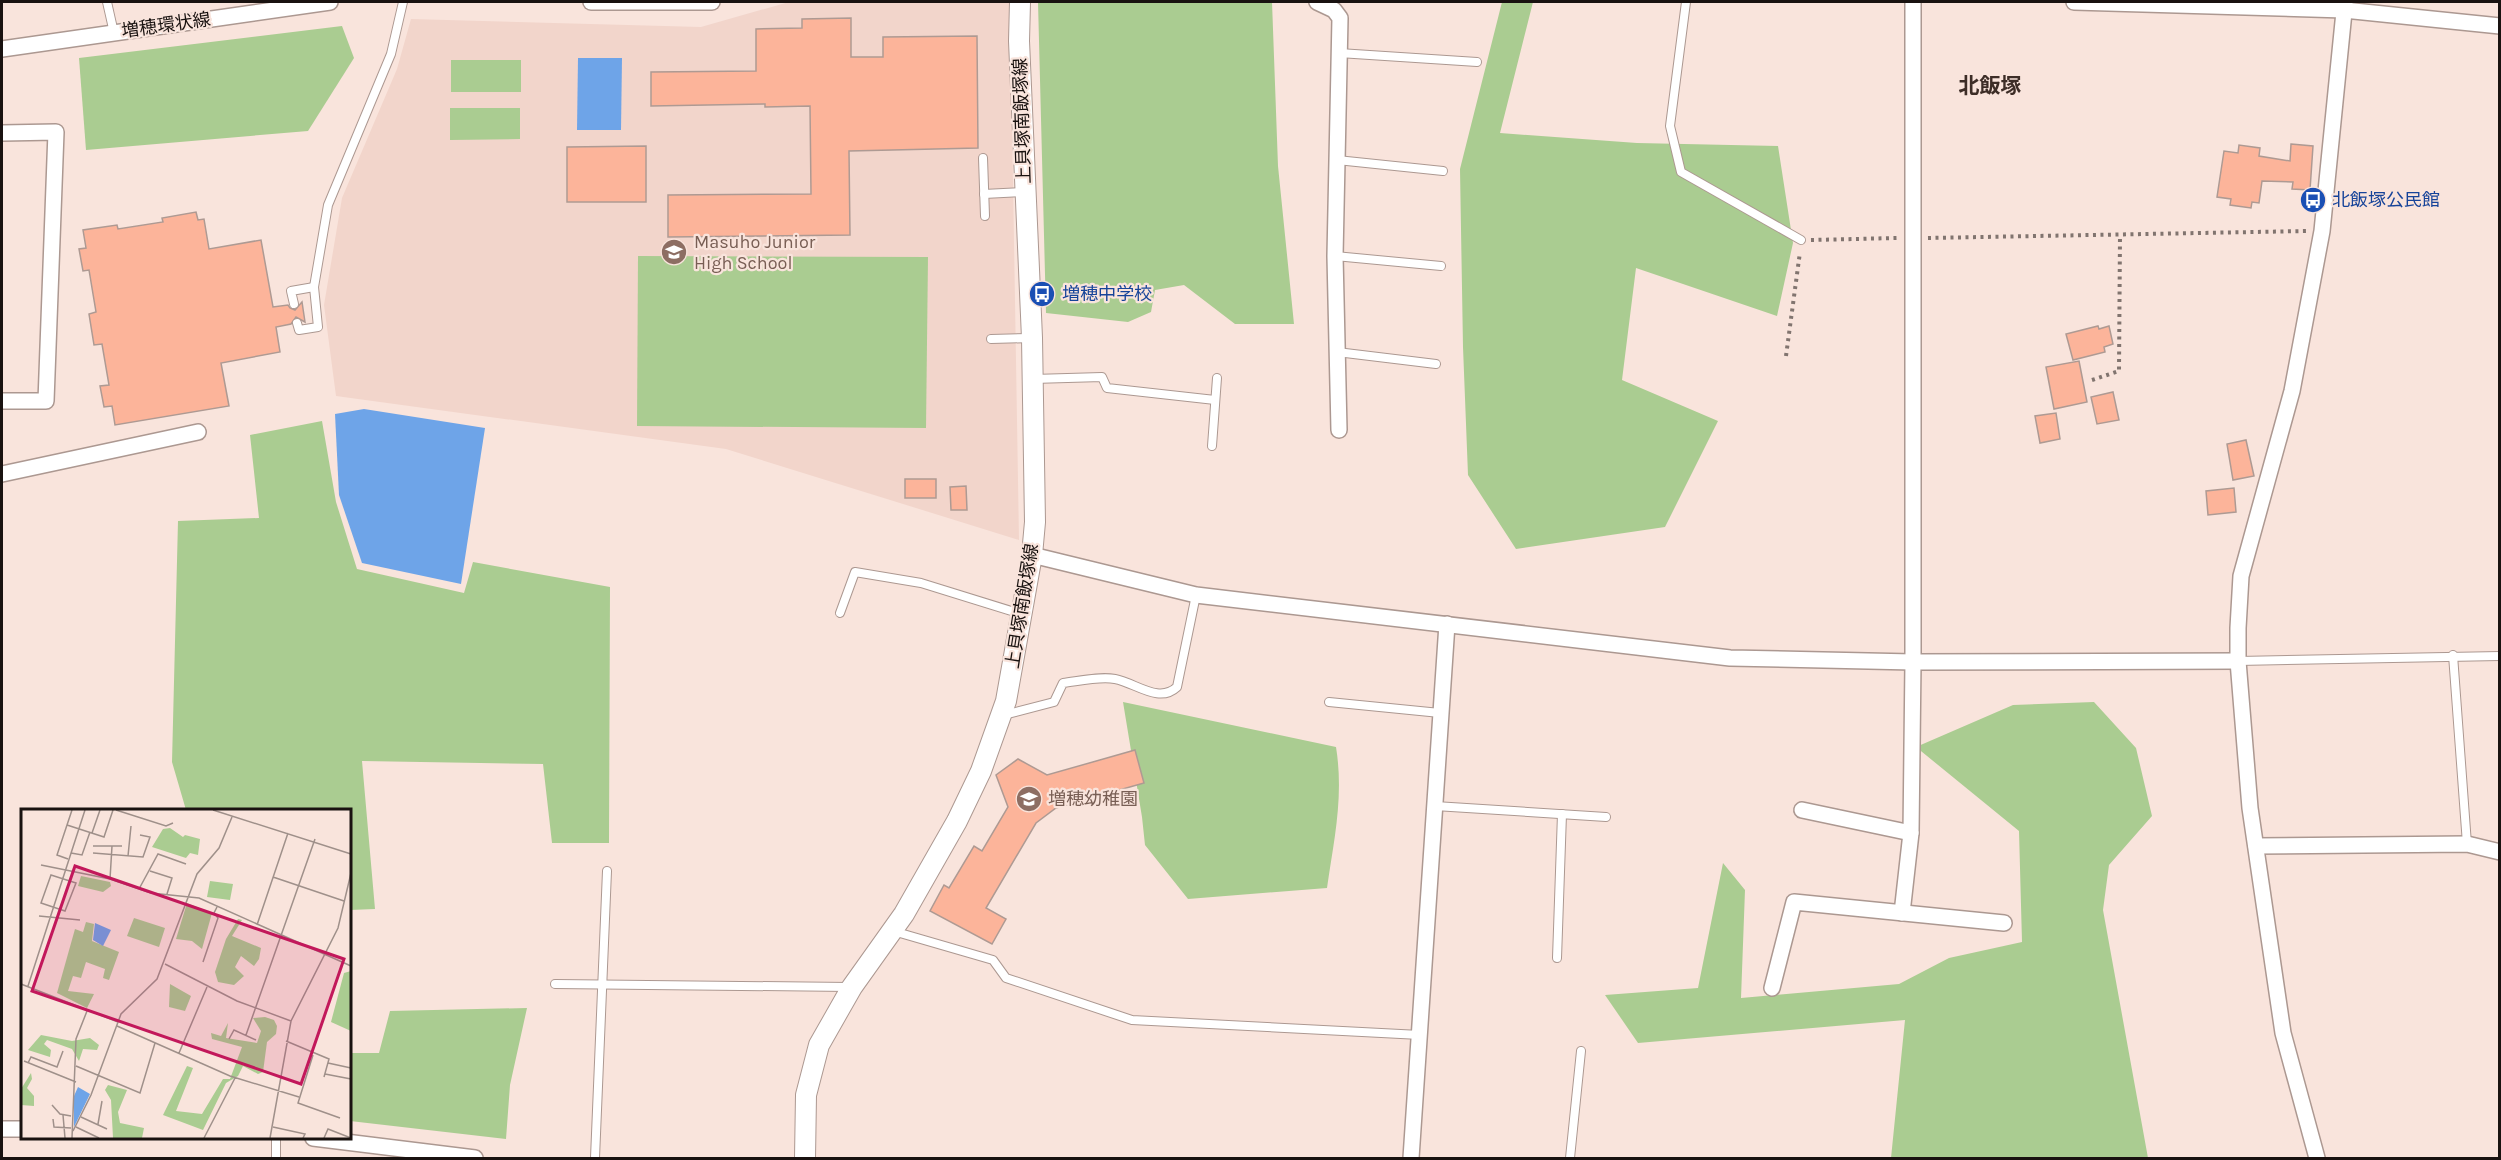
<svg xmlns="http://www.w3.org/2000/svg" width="2501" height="1160" font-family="Karla,'Noto Sans JP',sans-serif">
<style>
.built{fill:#f2d5cb}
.green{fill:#aacc91}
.water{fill:#6ea4e8}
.building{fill:#fcb49a;stroke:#ae9a93;stroke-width:1.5}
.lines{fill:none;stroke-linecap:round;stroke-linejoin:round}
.service-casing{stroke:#ac9891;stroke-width:10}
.minor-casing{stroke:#ac9891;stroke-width:18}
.tertiary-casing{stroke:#ac9891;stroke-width:22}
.path{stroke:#81746f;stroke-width:4;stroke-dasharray:3 4.5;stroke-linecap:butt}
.service{stroke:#fff;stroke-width:8}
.minor{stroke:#fff;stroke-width:15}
.tertiary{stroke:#fff;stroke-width:20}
.labels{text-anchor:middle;stroke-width:4.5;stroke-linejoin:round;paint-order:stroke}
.street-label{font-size:18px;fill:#191210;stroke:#f9e4dc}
.transit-label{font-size:18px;fill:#164399;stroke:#f9e4dc;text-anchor:start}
.education-label{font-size:18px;fill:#785e54;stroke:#f9e4dc;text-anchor:start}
.quarter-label{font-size:21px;font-weight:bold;fill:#3d2d27;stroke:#f9e4dc}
.inset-road{fill:none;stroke:#9f908a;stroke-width:1.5}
.view{fill:#c2185b;fill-opacity:0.15;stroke:#c2185b;stroke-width:3}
.inset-edge{fill:none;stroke:#191210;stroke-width:3}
</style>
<rect width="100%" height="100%" fill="#f9e4dc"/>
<polygon class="built" points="789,2 1010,2 1019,540 726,449 336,396 324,305 342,198 397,69 411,19 701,27"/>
<g class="green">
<polygon points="1038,2 1272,2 1278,166 1294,324 1235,324 1184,285 1155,290 1151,312 1128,322 1046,313"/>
<polygon points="1502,2 1533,2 1500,133 1637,143 1778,146 1793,243 1777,316 1636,268 1622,380 1718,421 1665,527 1516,549 1468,475 1463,347 1460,169"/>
<polygon points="342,26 354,58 308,131 86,150 79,58"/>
<rect x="451" y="60" width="70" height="32"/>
<polygon points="450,108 520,108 520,139 450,140"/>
<polygon points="638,256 928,257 926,428 637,426"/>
<polygon points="322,421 336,502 357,569 464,593 473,562 610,587 609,843 552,843 543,764 362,761 375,909 350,910 350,810 186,810 172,762 178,521 259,518 250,435"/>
<path d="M1123,702L1336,747C1344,797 1334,839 1327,888L1188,899L1145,845L1142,817Z"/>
<polygon points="2094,702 2136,748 2152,816 2109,865 2103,910 2148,1158 1891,1158 1905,1020 1638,1043 1605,995 1698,988 1723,863 1745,890 1741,998 1899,984 1949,958 2022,942 2019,831 1916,747 2013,705"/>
<polygon points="527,1008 510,1085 506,1139 350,1121 350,1053 379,1053 390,1011"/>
</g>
<g class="water">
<polygon points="578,58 622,58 621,130 577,130"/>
<polygon points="364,409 485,428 461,584 362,563 339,495 335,414"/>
</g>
<g class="building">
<polygon points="851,18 851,57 883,57 883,37 977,36 978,148 849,151 850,235 668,237 668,195 811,194 810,106 765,107 765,104 651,106 651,72 756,71 756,29 802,28 802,19"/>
<polygon points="2291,144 2313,146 2310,190 2292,189 2293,182 2262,181 2259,203 2252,202 2251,208 2230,205 2231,199 2217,197 2224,151 2238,153 2239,145 2260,148 2259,156 2290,161"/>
<polygon points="646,146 646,202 567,202 567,147"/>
<polygon points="196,212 198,220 204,219 209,249 261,240 273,307 288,305 290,308 295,310 302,302 305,322 296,317 291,324 276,327 280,352 221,363 229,406 115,425 112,406 104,407 100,386 109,385 102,344 94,345 89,314 96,312 89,270 83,271 79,249 86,248 83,230 117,225 118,229 163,222 162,218"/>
<polygon points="2098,326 2099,329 2109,326 2113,344 2104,347 2105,352 2073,360 2066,334"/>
<polygon points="2079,361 2087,402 2054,409 2046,367"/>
<polygon points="2113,392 2119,420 2097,424 2091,397"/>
<polygon points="2056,413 2060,439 2040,443 2035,416"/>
<polygon points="2246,440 2254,476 2233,480 2227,444"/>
<rect x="905" y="479" width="31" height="19"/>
<polygon points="966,486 967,510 951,510 950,487"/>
<polygon points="2234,488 2236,512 2208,515 2206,491"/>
<polygon points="1135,750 1144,783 1056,808 1036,823 986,908 1006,919 992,944 930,911 944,885 949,888 974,846 982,851 1008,807 996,775 1018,759 1047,775"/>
</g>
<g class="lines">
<g class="service-casing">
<g id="service">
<polyline points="107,2 114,33"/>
<polyline points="1686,2 1670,126 1681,172 1801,240"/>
<polyline points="1339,53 1477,62"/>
<polyline points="983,158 985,216"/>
<polyline points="1337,160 1443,171"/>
<polyline points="984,194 1025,192"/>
<polyline points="1335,256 1441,266"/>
<polyline points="294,304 291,291 314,287"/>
<polyline points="297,323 299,330 318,327 314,287 328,205 391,54 403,2"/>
<polyline points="991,339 1031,338"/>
<polyline points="1337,352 1436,364"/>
<polyline points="1033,379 1102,377 1107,388 1215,400"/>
<polyline points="1212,446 1217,378"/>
<polyline points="840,613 855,572 921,583 1021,614"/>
<polyline points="2453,655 2467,844"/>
<polyline points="2238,661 2500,656"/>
<polyline points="1329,702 1440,713"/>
<path d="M1004,715L1054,702L1063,683C1079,681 1100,676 1115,679C1136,683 1159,704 1177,687L1196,595"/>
<polyline points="1435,806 1606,817"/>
<polyline points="893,931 993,960 1006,978 1132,1020 1420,1035"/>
<polyline points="1557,958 1562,814"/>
<polyline points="555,984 850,987"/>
<polyline points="276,1138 276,1158"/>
<polyline points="595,1158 607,871"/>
<polyline points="1570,1158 1581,1051"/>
</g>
</g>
<g class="minor-casing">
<g id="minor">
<polyline points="591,2 712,2"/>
<polyline points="1317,2 1334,10 1340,18 1335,256 1339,430"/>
<polyline points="2074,2 2344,10 2500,26"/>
<polyline points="2,49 330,2"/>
<polyline points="2,133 56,132 46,401 2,401"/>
<polyline points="2,474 198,432"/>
<polyline points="1032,555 1196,595 1730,658 1913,662 2238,661"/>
<polyline points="1802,810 1911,833"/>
<polyline points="2256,846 2467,844 2500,852"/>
<polyline points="1902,913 1911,833 1913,662 1913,2"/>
<polyline points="1772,988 1794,902 2004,923"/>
<polyline points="2,1129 22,1129"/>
<polyline points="313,1138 475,1158"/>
<polyline points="1411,1158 1447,624"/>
<polyline points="2317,1158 2283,1033 2250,808 2238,661 2238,628 2241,576 2292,391 2322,231 2345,2"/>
</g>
</g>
<g class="tertiary-casing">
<polyline id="tertiary" points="805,1158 806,1095 819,1045 852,987 904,914 957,821 981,771 1006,701 1032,555 1035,522 1032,338 1019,41 1020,2"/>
</g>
<g class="path">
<polyline points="1928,238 2308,231"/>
<polyline points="1811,240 1897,238"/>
<polyline points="1786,356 1800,252"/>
<polyline points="2092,380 2119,371 2120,235"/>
</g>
<use href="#service" class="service"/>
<use href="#minor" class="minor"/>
<use href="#tertiary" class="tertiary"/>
</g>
<defs>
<g id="bus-disc" transform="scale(1.35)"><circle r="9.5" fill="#1a4fb4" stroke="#f9e4dc"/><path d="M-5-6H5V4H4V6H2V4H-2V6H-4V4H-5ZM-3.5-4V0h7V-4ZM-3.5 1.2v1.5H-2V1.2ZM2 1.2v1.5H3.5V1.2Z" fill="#fff"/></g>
<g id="school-disc" transform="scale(1.35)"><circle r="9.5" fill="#8d6e63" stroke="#f9e4dc"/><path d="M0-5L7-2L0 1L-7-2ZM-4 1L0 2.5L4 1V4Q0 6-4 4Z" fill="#fff"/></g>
</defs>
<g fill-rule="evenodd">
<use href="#bus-disc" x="2313" y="200"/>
<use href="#school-disc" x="674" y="252"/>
<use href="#bus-disc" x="1042" y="294"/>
<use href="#school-disc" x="1029" y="799"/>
</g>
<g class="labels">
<g class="street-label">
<text transform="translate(166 25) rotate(-8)" y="6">増穂環状線</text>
<text transform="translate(1022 121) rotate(-92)" y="6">上貝塚南飯塚線</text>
<text transform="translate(1022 606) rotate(-81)" y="6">上貝塚南飯塚線</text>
</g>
<g class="transit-label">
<text x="2332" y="206">北飯塚公民館</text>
<text x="1062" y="300">増穂中学校</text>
</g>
<g class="education-label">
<text x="694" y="248">Masuho Junior<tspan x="694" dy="21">High School</tspan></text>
<text x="1048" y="805">増穂幼稚園</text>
</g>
<g class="quarter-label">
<text x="1990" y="93">北飯塚</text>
</g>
</g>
<g transform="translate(21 809)">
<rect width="330" height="330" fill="#f9e4dc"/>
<path d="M149,19L162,28L164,26L179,30L177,46L169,44L165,49L131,38L142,20ZM60,67L89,73L90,77L82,83L57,77ZM189,72L212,75L209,91L186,88ZM166,94L191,104L181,140L171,132L155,130ZM113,109L144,119L138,138L106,127ZM217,110L221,111L211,127L240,139L238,150L233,157L220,147L214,158L223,167L213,176L197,173L194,163L205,130ZM65,113L73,115L71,132L98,143L88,171L82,169L84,160L65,153L60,169L52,167L47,182L73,185L66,199L36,184L54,120L62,123ZM330,162V222L310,213L323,164ZM149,175L170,187L164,202L148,198ZM244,208L253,211L256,217L255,225L246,233L242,263L237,265L222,257L217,267L205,274L182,321L142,306L166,257L172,259L155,302L181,305L202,270H209L221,238L191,230L190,224L200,227L207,214L205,229L236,234L240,222L232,209ZM20,226L51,232L69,229L78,236L76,241L62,240L58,252L51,240L26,231L23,235L30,241L29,248L7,241ZM10,264L11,270L6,279L13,287V297L0,296V280ZM87,276L106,281L97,303L99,314L123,319L121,329H92L90,291L84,281Z" fill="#aacc91"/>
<path d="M74,114L90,121L82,137L72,131ZM57,278L69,285L53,318V287Z" fill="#6ea4e8"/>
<path class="inset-road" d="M95,1L145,17L152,14M192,1L330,45M46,16L83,28L92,1M71,24L79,1M72,37H101M50,44L61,46L69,23M72,44L122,48L129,28L119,26M107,47L110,17M47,50L36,46L51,1M20,56L89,70L130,84L178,89L330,157M129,62L151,69L146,85M30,66L55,74L44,102L20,94ZM252,68L323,92M89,70L91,37M118,80L137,45L165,55M18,107L59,111M236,116L267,24M182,153L197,109L193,104L196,98M144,155L216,192L270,212M0,175L97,213M7,177L64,1M96,217L209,267L278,288M225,226L294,30M208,230L213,221L235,231M265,232L308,250L303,268M158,244L186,178M292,246L277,294L319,309M3,252L55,273M7,254L10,248L36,258L42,242M307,254L330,259M55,257L119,284L134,234M304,265L330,270M31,296L39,305L50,307M42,306L44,329M60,308L86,320M32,310L33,318L50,319M77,315L81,292M55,318L78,329M252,318L284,325L282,329M52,322L70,286L100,205L136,170L176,65L198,39L211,8M51,329L55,230L66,202M183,329L214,269M249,329L270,212L317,119L330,64M303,329L307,320L330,329"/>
<path class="view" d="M54,57L323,150L280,275L11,182Z"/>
<rect width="330" height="330" class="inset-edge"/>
</g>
<rect width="2501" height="1160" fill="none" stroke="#191210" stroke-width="6"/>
</svg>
